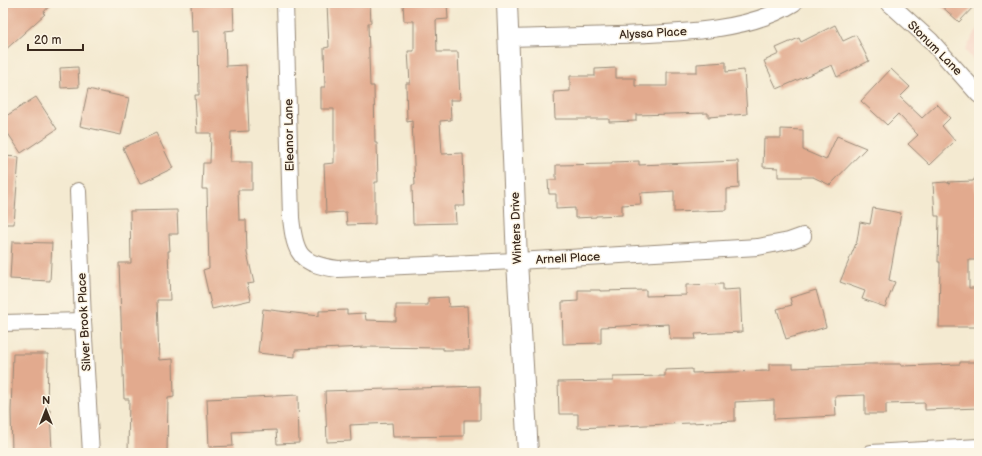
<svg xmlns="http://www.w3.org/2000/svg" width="982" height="456" font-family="'Balsamiq Sans',sans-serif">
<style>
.built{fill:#f5d2c2}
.building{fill:#e2aa8e}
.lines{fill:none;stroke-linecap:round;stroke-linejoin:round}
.minor-casing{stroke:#988a78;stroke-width:18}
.tertiary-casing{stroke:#988a78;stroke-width:22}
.minor{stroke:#fff;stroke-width:16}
.tertiary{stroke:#fff;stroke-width:20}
.labels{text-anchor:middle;stroke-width:3;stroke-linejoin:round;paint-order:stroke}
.street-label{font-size:12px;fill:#3b2a1e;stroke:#fcf5e5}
</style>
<rect width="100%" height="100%" fill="#fcf5e5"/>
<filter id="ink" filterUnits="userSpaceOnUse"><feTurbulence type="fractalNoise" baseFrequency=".025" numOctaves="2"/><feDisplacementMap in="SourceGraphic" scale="8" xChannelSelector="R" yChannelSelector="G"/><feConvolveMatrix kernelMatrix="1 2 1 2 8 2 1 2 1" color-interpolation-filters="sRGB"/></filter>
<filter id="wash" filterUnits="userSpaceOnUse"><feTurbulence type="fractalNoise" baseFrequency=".012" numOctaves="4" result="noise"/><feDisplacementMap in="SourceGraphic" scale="16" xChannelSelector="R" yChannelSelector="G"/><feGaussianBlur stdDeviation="0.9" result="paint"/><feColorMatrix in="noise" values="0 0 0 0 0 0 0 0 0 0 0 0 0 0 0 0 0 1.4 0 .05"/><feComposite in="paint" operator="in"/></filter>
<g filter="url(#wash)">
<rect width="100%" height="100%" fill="#f4ead1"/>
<polygon class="built" points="979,27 979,67 965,50"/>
<g id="blocks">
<g class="building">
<polygon points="3,3 52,3 43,13 45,14 3,52"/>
<polygon points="191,3 233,3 234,30 225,31 226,66 246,65 249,131 231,132 230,162 252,162 252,190 238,190 239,220 246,220 247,253 254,283 247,284 251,300 212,309 203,270 209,268 207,189 202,189 203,163 210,163 211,133 197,133 195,95 199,95 198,31 192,32"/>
<polygon points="327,3 370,3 371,23 368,23 370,86 374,86 375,143 377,143 378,182 375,182 375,224 347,225 346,212 326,213 324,164 334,163 334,109 321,109 321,87 325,87 324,48 329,47"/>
<polygon points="403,3 447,3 448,19 436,20 437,52 458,52 460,100 450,100 451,120 440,121 442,154 463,153 465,206 455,206 456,223 413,224 412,185 415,185 412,121 407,122 406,83 410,83 408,51 414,51 414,21 404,21"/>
<polygon points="938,3 977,3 959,22"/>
<polygon points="835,25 843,41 856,35 869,61 837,77 832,65 777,89 764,61 779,54 776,48 799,38 801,42"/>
<polygon points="726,62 726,72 744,70 747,114 708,117 708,113 636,115 636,121 609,122 609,119 555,119 554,92 570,91 570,76 595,76 595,69 616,68 616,78 635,78 635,86 667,86 667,72 697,72 697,64"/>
<polygon points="78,67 79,87 61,88 60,68"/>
<polygon points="891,69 910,87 900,97 922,118 937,104 950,118 942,126 955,141 930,165 908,144 918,135 898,114 887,125 861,101"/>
<polygon points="88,89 129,98 121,135 80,126"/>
<polygon points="36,97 57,129 21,153 3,126 3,118"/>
<polygon points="781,129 803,130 803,150 826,160 837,136 866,148 830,185 813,177 778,177 778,168 763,167 764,138 781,138"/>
<polygon points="156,133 173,168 140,184 123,148"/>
<polygon points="3,156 19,157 14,224 3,224"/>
<polygon points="639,161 639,165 738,161 739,188 727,189 727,210 674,212 674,191 640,193 641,204 622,205 622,215 596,216 596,217 575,218 575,208 556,209 556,194 549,194 548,180 556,180 556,165 612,164 612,162"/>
<polygon points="975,178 976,197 979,197 979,260 969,260 969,288 979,288 979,327 939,327 940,262 938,262 939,216 935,216 933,183 946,182 950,184 948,182 973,181"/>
<polygon points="873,208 901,213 889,280 895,282 885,307 862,299 865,291 840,282 857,241 860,222 870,224"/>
<polygon points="177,210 178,234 169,234 170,251 168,251 170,300 157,300 159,360 173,359 174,397 168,398 167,453 128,453 129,399 124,399 119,263 131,263 130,211"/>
<polygon points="12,242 52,243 50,281 10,279"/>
<polygon points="723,284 723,290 740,289 742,332 695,334 696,339 670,339 669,324 601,327 601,343 563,344 562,302 578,301 578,290 600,290 600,291 646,290 646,296 686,295 686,285"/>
<polygon points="816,290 826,327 786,339 777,309 792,305 790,298"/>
<polygon points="448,297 449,307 467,306 469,350 443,350 443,348 366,347 295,350 295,357 258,353 263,309 319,316 319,311 347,310 347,314 365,313 366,320 396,321 396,305 428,305 428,298"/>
<polygon points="13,354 48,354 47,410 50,410 52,452 12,453 11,411"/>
<polygon points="960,362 979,362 979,408 925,410 925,403 886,404 886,414 865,414 865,395 835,396 836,416 774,419 774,400 735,402 735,421 578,428 578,414 559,414 558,382 613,381 613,377 665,376 665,370 692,369 692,373 769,371 769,364 793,364 793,368 864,365 864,364 901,364 901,366 960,364"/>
<polygon points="480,386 480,420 464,420 464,436 393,437 392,423 350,425 351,441 327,442 325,391"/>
<polygon points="298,395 299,443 277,444 276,430 232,432 233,446 209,447 207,399"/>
</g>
</g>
</g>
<g filter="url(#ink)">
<use href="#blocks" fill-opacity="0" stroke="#988a78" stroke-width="1"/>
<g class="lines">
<g class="minor-casing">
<g id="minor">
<path d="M285,3L291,218C295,255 300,264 338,269L517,261L758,247L789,241L803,236"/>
<polyline points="889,3 931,41 979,95"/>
<path d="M509,38C545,37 582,36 618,35C673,33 746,33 794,3"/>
<polyline points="78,191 83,321 91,453"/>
<polyline points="3,323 83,321"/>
<polyline points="871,453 979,447"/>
</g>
</g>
<g class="tertiary-casing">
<polyline id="tertiary" points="507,3 517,261 528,453"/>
</g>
<use href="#minor" class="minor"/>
<use href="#tertiary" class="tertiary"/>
</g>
</g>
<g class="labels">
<g class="street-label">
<text transform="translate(653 33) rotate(-3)" y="4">Alyssa Place</text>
<text transform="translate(935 48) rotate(45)" y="4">Stonum Lane</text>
<text transform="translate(289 135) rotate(-91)" y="4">Eleanor Lane</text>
<text transform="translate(516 228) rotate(-92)" y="4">Winters Drive</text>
<text transform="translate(568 258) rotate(-3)" y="4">Arnell Place</text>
<text transform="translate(84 322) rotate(-93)" y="4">Silver Brook Place</text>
</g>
</g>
<rect width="982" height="456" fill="none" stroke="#fcf5e5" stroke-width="16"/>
<g transform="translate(46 410)" stroke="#fcf5e5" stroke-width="3" paint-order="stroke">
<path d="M0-3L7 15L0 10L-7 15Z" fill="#3b2a1e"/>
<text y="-6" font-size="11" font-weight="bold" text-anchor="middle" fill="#3b2a1e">N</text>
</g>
<path d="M28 44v6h55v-6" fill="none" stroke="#3b2a1e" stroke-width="2"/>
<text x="34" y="44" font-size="12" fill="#3b2a1e" stroke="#fcf5e5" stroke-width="3" paint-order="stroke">20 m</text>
</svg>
